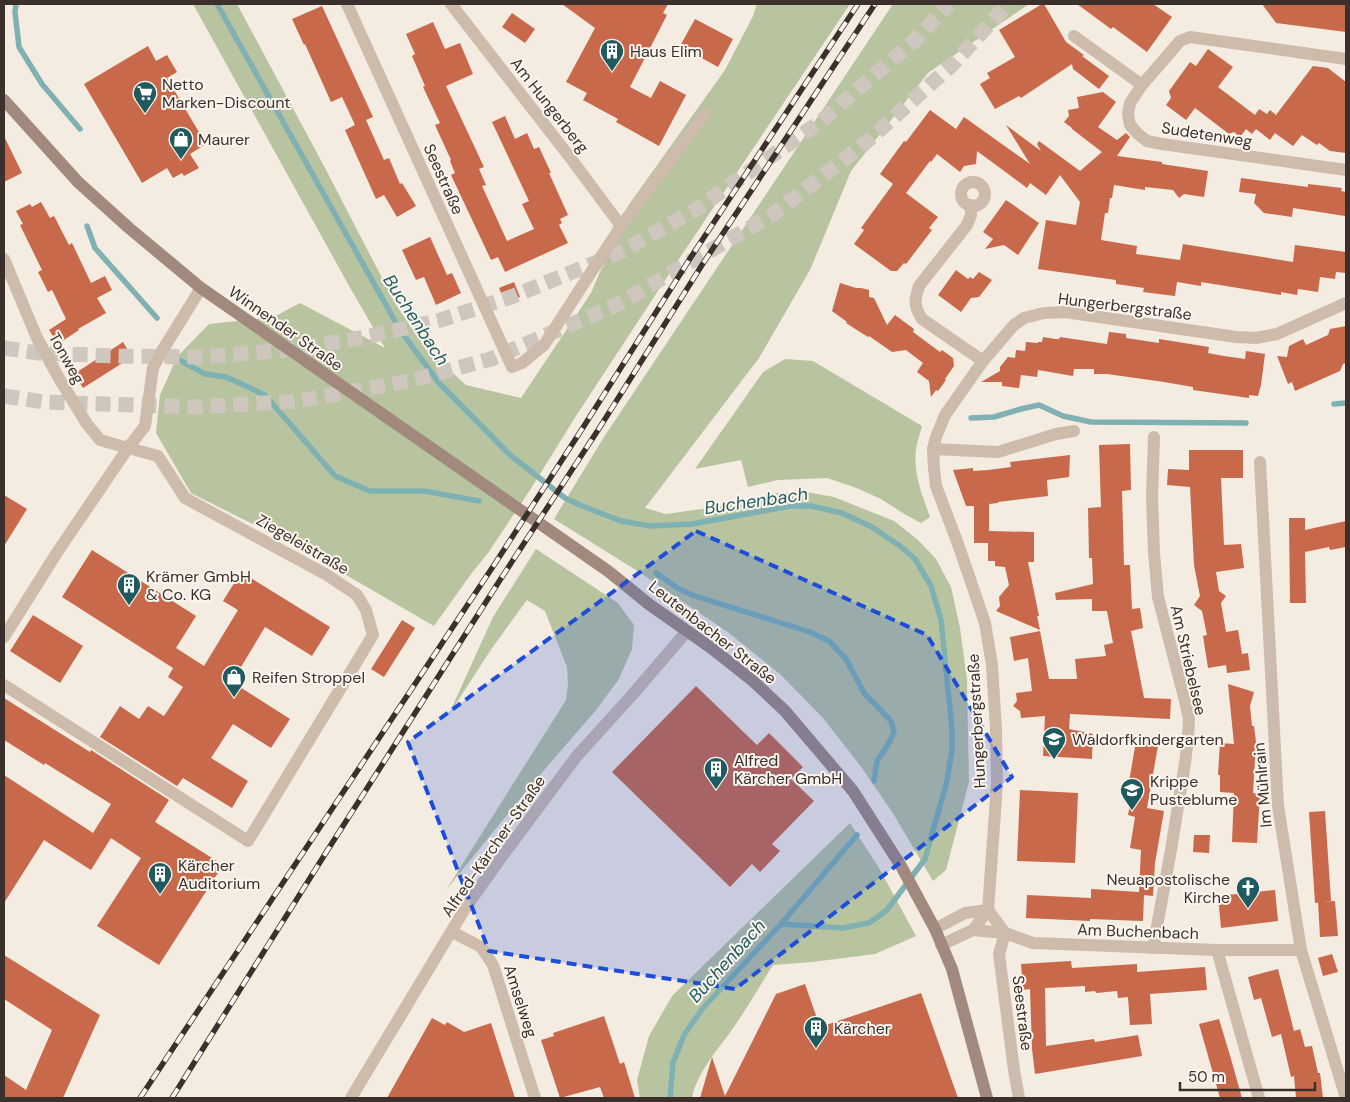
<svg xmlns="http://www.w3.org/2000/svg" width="1350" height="1102" font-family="'DM Sans',sans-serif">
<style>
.green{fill:#b8c4a0}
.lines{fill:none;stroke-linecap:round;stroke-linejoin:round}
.stream{stroke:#7fb0b2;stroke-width:5.5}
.building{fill:#c8694b}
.highway-tunnel{stroke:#cfc6bd;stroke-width:15;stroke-dasharray:15 8;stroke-linecap:butt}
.street{stroke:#cdbbac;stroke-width:12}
.secondary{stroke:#a18a7d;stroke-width:12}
.rail-casing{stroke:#3b302b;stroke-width:5.5}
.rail{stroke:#fbf5ee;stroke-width:4;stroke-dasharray:11;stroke-linecap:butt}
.marked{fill:#1d4ed8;fill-opacity:0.2;stroke:#1d4ed8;stroke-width:4;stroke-dasharray:10 6;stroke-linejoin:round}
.labels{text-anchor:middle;stroke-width:4;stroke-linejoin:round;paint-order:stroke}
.poi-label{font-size:16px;fill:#3b302b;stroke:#fbf5ee;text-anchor:start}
.street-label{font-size:16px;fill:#3b302b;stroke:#fbf5ee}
.water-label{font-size:18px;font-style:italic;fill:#1f5a5e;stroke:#fbf5ee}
</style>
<rect width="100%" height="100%" fill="#f4ebe1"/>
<g class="green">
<polygon points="193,4 237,4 324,166 395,303 425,348 466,385 521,398 591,293 628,206 725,70 753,16 757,4 850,4 675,265 576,416 530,490 488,553 471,574 434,626 298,547 191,493 156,433 160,395 177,357 209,324 274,317 300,303 385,348 348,284"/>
<polygon points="893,4 1029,4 928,73 851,171 810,270 759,358 645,508 666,514 723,506 777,493 806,492 834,497 894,521 918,540 936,559 951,587 960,628 967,679 969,782 946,870 933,881 894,815 862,768 823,718 781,675 729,633 639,572 554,519 604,437"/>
<path d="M785,359L813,361L922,426C920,434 917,441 916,449C913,473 922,495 930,517L921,523L906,515L881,499L854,487L827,478L778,480L748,487L741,460L695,469L763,372Z"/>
<polygon points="536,549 618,603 634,625 632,649 619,679 597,709 533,783 446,890 566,700 568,684 567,667 545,611 527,600 492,648 448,716 493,617"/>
<path d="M850,823L879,868L916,936L875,954L812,962L773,965C759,987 746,1010 731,1031C716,1052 697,1073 692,1098H640L637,1080L649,1036L672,996Z"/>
</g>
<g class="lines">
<g class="stream">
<polyline points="16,4 15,12 19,47 42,84 80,129"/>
<polyline points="217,4 400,330 439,383 510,455 565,498 582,506 621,521 651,526 692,524 791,506 811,506 842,513 872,527 900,546 915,559 931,586 941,620 952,729 952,750 947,781 925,859 887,910 869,923 842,928 781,924 703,1008 684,1035 673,1063 670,1098"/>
<polyline points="87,226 95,248 157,318"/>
<polyline points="181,361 205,374 226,377 265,395 335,476 370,491 424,491 479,501"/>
<polyline points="1334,404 1346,403"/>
<polyline points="971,418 994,417 1021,409 1039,405 1063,416 1091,422 1246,423"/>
<polyline points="656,573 679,589 695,596 810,632 829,641 846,659 864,693 891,721 894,732 890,741 877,761 874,781"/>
<polyline points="781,924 857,835"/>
</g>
</g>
<g class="building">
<polygon points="562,4 668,4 663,13 667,15 630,87 651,98 660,81 686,95 659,146 616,122 618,119 583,100 587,93 566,82 595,28"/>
<polygon points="1042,4 1044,4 1066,42 1084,55 1082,56 1109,76 1099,89 1073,69 1072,64 1021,98 1019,96 995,109 980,84 990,78 987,73 1015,57 999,30"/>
<polygon points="1077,4 1153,4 1172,17 1147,52 1113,27 1111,29"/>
<polygon points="1262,4 1346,4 1346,32 1276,23"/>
<polygon points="322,6 373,117 366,120 384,160 389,158 400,184 402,183 416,206 397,217 384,195 376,199 345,130 355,125 342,97 331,102 305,44 304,45 292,19"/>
<polygon points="512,13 535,29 525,43 502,27"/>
<polygon points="695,19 733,39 718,67 680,46"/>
<polygon points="433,22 445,49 460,43 473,74 446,86 484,167 479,169 486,185 482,186 507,241 534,229 522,204 529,201 492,122 505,116 515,139 527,133 534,149 539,147 551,173 549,173 568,215 560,219 562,223 559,225 568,243 505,272 498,257 491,260 451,175 455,173 450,161 451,160 435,125 440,123 423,87 425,86 412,56 415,54 406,34"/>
<polygon points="148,46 156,61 167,55 177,72 167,78 206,144 190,154 199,168 184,176 182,173 173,178 167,168 142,183 84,84"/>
<polygon points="1208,49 1233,67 1218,87 1255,115 1259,109 1267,114 1270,110 1276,115 1313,66 1328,68 1346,82 1346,153 1330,151 1319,143 1317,145 1302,135 1293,146 1275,133 1270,140 1256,129 1252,134 1246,129 1240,137 1234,132 1229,134 1195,108 1186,120 1166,105 1171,98 1169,91 1190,62 1196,66"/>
<polygon points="1103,92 1116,102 1098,127 1117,140 1126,133 1130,137 1117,156 1162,162 1162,164 1208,171 1204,197 1184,194 1179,198 1173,190 1145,187 1145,190 1114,185 1112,198 1110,198 1108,213 1105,213 1101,240 1137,246 1136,254 1180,260 1183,244 1293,262 1295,245 1346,252 1346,273 1336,272 1335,279 1320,277 1318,292 1298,289 1297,295 1281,292 1281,295 1201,282 1201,286 1177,282 1175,296 1143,292 1144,288 1116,284 1116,280 1038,269 1046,220 1076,225 1080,202 1060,175 1046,195 1030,183 1027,188 977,151 976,164 964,166 960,172 937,154 931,162 930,161 906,193 938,217 929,228 932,230 906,264 904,263 897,271 891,271 854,244 864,230 861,228 893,184 880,174 904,141 906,142 930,110 956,129 964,117 1030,164 1006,125 1041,151 1037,144 1039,141 1080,171 1102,152 1072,129 1072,128 1064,122 1069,116 1068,110 1079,108 1077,97"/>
<polygon points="4,136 22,173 4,182"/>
<polygon points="1241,178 1308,187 1308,184 1342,188 1341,191 1346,192 1345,216 1293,208 1292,217 1264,213 1254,203 1256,194 1239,192"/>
<polygon points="1006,200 1039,223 1018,255 1004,245 985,249 993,239 983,232"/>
<polygon points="41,202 50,218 54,216 69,245 72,243 91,283 105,276 112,290 97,298 106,313 78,329 79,330 58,344 49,330 66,319 52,290 48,292 38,272 42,270 20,225 23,224 16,211 30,204 32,207"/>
<polygon points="430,237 447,275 452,273 461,293 436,305 424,277 416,280 402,250"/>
<polygon points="956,270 968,279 970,277 973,279 979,272 992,280 979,297 971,298 961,312 938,295"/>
<polygon points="514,282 520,297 505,303 499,288"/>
<polygon points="840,283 856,288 861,288 869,290 869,297 874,298 887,325 895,315 914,329 913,332 940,352 942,350 953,358 954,366 945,379 946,380 938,391 936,390 931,397 929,381 917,372 923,363 906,350 892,352 869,336 868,337 846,323 847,322 832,311"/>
<polygon points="1346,326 1346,363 1343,364 1340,371 1295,391 1292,382 1288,384 1277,356 1287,357 1289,346 1303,339 1306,345 1328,335 1330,329"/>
<polygon points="1109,332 1126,334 1126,338 1159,343 1159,339 1209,347 1208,353 1224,356 1245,359 1246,351 1265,354 1261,385 1258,396 1249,395 1249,398 1193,390 1193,387 1164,382 1107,374 1094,374 1094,369 1074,369 1073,376 1038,370 1037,377 1021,375 1019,388 1002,386 1002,382 981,382 1000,371 1000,367 1008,357 1015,358 1016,350 1025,351 1026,342 1038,343 1038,342 1042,342 1043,337 1055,339 1059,339 1060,337 1107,344"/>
<polygon points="123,342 132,357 83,388 74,374"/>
<polygon points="1130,444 1131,490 1122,491 1124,565 1130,565 1132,609 1140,608 1143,628 1131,631 1144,698 1171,699 1170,719 1070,714 1069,729 1093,734 1092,759 1043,756 1045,716 1021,718 1020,711 1013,706 1017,701 1016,693 1032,691 1028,658 1014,661 1010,637 1040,631 1049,679 1077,679 1075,659 1106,656 1104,645 1113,643 1107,611 1092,611 1092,599 1056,600 1055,593 1093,584 1092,558 1089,558 1088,508 1101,507 1099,445"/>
<polygon points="1189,450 1243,450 1243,478 1221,478 1224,545 1241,544 1244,568 1216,572 1219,591 1226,596 1221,603 1226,632 1238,630 1242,654 1248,653 1250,670 1227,673 1226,665 1208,668 1203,636 1207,635 1202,611 1194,605 1200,596 1194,565 1190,487 1167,485 1168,469 1189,470"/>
<polygon points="1070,455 1069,477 1047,480 1048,496 998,502 998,503 989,504 989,531 1034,532 1034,562 1028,562 1039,616 1037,616 1040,630 996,611 1000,606 999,597 1009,585 1005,567 995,566 995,561 988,561 988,543 974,543 974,506 966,506 953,470 973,468 973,471 988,470 1011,467 1010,462"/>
<polygon points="4,495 27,509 4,546"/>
<polygon points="1289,518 1305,518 1305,530 1346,521 1346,547 1330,550 1329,547 1305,552 1306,603 1290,603"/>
<polygon points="92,550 196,616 176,648 204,666 238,610 223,601 241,572 330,627 312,656 265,627 232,682 290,719 271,748 233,724 211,758 248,781 232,808 183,778 177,786 100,737 120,706 139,719 148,706 164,716 183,687 168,677 173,668 62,597"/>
<polygon points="33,615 83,646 60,683 10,651"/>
<polygon points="402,620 415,628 384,677 371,669"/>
<polygon points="1228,684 1254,692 1250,706 1252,726 1254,726 1256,742 1253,793 1260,794 1257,843 1232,842 1234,793 1220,792 1220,775 1218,775 1220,743 1234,744"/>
<polygon points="696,686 757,745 769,733 803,767 791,779 814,801 772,844 780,851 760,872 752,864 730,887 612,772"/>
<polygon points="4,698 90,752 91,750 169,800 155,822 223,865 159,965 97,926 141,858 111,838 91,870 44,840 4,903 4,775 93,833 111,804 45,763 44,765 4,740"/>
<polygon points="1136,741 1158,746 1147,808 1164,811 1155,863 1153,896 1144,895 1143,921 1090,919 1090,921 1026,918 1027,895 1091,898 1091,889 1139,892 1141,850 1130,848 1135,817 1128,815 1134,783 1129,782"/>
<polygon points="1020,790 1078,793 1075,863 1017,861"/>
<polygon points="1325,811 1331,901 1315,903 1309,812"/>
<polygon points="1194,835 1210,835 1209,853 1193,852"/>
<polygon points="1275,890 1278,921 1221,928 1218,896"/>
<polygon points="1335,901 1338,936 1320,937 1318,902"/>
<polygon points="1332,954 1338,972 1323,976 1318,958"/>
<polygon points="4,955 100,1015 63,1098 4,1098 4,1075 26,1090 52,1030 4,999"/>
<polygon points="1071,961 1072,968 1137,964 1137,972 1205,967 1207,990 1150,994 1152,1024 1130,1025 1128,997 1118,998 1117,991 1096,993 1095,991 1085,992 1085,986 1045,988 1046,1046 1094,1039 1095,1042 1138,1035 1142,1056 1035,1074 1032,1049 1030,989 1023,990 1021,964"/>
<polygon points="1278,969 1294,1031 1300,1029 1305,1047 1312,1046 1318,1073 1320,1073 1323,1098 1296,1098 1294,1076 1291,1077 1281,1034 1272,1037 1261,998 1254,1000 1248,977"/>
<polygon points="805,984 820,1027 921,993 958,1098 700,1098 712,1057 725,1096 776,994"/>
<polygon points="604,1016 620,1064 624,1062 635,1098 604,1098 600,1087 560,1098 541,1040 554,1036 553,1033"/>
<polygon points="432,1018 445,1025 447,1022 464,1032 491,1023 515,1098 387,1098"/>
<polygon points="1219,1019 1231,1059 1242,1098 1220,1098 1199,1024"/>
</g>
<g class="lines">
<g class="highway-tunnel">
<polyline points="4,348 38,353 119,356 203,357 297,349 370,336 441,320 511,297 619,253 695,210 820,122 914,41 949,4"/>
<polyline points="4,396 44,402 194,407 298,401 409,381 491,359 616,305 772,215 864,144 952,65 1008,4"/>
</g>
<g class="street">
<polyline points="347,4 512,367 522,363 544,345 621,226 572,160 451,4"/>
<polyline points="1074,36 1142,85"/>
<polyline points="1346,59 1190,37 1180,41 1142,85 1130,103 1128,114 1130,125 1138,134 1147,141 1162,144 1346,170"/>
<circle cx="973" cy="194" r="12"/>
<path d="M971,205V215L967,225L919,286C914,301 914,306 922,319L983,361"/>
<polyline points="621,226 705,114"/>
<polyline points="4,259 37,338 60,380 87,424 100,440 128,448 56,554 4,637"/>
<polyline points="933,449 998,452 1056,434 1074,431"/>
<polyline points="1260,462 1278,806 1301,950 1346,1098"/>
<polyline points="4,685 248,841 373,635 366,610 357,595 327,575 185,498 158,456 128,448 145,426 153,368 162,351 201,288"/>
<polyline points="988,910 997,784 996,729 992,665 985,623 958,544 936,486 934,468 933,449 936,437 945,415 983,361 1014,325 1024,318 1044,313 1065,312 1236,337 1256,338 1277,334 1346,303"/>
<polyline points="988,910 1005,933 1033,943 1217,950 1301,950"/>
<polyline points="935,929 965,913 988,910"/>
<polyline points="973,930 1005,933 999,954 1014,1070 1019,1098"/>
<polyline points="452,932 481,947 493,965 535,1098"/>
<polyline points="941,945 973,930 988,910"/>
<polyline points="1153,948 1171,850 1185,763 1188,739 1189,719 1185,701 1158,597 1154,553 1152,497 1154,437"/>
<polyline points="1217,950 1259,1098"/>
<polyline points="351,1098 466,907 495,866 576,757 633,694 687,631"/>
</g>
<polyline class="secondary" points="4,100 78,182 129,228 201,288 608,571 650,605 710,647 753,681 785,711 853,791 901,866 935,929 952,969 987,1098"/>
<g class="rail-casing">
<g id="rail">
<polyline points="140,1098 496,562 584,426 691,257 858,4"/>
<polyline points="172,1098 327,851 500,580 600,427 702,265 875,4"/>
</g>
</g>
<use href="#rail" class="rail"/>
</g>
<path class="marked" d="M696,531L927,635L1012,777L735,989L489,951L408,742Z"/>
<defs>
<g id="building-pin" transform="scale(1.25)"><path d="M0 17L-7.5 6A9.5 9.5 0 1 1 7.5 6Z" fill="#1f5a5e" stroke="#fbf5ee"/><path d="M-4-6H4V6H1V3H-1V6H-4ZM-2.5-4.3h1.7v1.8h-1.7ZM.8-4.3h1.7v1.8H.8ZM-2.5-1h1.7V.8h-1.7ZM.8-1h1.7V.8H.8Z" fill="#fff"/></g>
<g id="supermarket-pin" transform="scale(1.25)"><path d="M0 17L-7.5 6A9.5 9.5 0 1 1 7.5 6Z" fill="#1f5a5e" stroke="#fbf5ee"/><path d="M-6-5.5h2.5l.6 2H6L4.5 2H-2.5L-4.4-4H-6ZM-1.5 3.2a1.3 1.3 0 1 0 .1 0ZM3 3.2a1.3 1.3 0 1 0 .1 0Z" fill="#fff"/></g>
<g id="shop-pin" transform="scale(1.25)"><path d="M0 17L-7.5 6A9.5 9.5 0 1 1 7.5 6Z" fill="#1f5a5e" stroke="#fbf5ee"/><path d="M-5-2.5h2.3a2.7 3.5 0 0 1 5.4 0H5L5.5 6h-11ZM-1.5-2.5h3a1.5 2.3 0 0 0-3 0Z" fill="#fff"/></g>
<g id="school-pin" transform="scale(1.25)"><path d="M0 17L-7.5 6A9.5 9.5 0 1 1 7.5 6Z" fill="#1f5a5e" stroke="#fbf5ee"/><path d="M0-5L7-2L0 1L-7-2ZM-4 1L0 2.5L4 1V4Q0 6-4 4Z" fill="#fff"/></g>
<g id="church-pin" transform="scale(1.25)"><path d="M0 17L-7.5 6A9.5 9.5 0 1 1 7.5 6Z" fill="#1f5a5e" stroke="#fbf5ee"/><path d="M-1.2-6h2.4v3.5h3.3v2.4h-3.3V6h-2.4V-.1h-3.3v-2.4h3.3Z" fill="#fff"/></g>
</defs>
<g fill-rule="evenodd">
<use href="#building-pin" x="612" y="51"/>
<use href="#supermarket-pin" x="145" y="93"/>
<use href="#shop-pin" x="181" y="139"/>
<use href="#building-pin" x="129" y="585"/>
<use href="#shop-pin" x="234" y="677"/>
<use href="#school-pin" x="1054" y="739"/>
<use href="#building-pin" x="716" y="769"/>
<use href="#school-pin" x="1132" y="790"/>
<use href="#building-pin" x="160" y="874"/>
<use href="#church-pin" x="1248" y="888"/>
<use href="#building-pin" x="816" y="1028"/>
</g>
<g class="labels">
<g class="poi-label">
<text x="630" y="57">Haus Elim</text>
<text x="162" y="90">Netto<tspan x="162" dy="18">Marken-Discount</tspan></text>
<text x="198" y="145">Maurer</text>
<text x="146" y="582">Krämer GmbH<tspan x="146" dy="18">&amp; Co. KG</tspan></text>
<text x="252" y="683">Reifen Stroppel</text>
<text x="1072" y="745">Waldorfkindergarten</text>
<text x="734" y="766">Alfred<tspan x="734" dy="18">Kärcher GmbH</tspan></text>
<text x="1150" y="787">Krippe<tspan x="1150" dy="18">Pusteblume</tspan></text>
<text x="178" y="871">Kärcher<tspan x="178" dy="18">Auditorium</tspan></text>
<text x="1230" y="885" text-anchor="end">Neuapostolische<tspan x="1230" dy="18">Kirche</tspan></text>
<text x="834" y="1034">Kärcher</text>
</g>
<g class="street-label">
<text transform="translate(550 105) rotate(52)" y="6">Am Hungerberg</text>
<text transform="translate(1207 134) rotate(9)" y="6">Sudetenweg</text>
<text transform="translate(444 179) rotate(66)" y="6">Seestraße</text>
<text transform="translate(1125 306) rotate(7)" y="6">Hungerbergstraße</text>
<text transform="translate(286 328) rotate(35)" y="6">Winnender Straße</text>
<text transform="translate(67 358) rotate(61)" y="6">Tonweg</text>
<text transform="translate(303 544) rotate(30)" y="6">Ziegeleistraße</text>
<text transform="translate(713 632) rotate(38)" y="6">Leutenbacher Straße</text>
<text transform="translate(1189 660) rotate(77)" y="6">Am Striebelsee</text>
<text transform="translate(976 721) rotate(-93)" y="6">Hungerbergstraße</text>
<text transform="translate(1262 785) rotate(-95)" y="6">Im Mühlrain</text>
<text transform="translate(493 846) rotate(-55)" y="6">Alfred-Kärcher-Straße</text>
<text transform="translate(1138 931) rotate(2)" y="6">Am Buchenbach</text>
<text transform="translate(521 1001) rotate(72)" y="6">Amselweg</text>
<text transform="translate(1023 1013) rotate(83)" y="6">Seestraße</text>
</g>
<g class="water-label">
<text transform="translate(416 320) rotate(57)" y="6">Buchenbach</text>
<text transform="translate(756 501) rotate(-8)" y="6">Buchenbach</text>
<text transform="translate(727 961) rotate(-48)" y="6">Buchenbach</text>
</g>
</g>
<rect width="1350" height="1102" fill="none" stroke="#3b302b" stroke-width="10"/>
<path d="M1180 1082v8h135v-8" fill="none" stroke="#3b302b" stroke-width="2.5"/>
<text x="1188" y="1082" font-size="15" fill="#3b302b" stroke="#fbf5ee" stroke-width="4" paint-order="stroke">50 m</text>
</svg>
